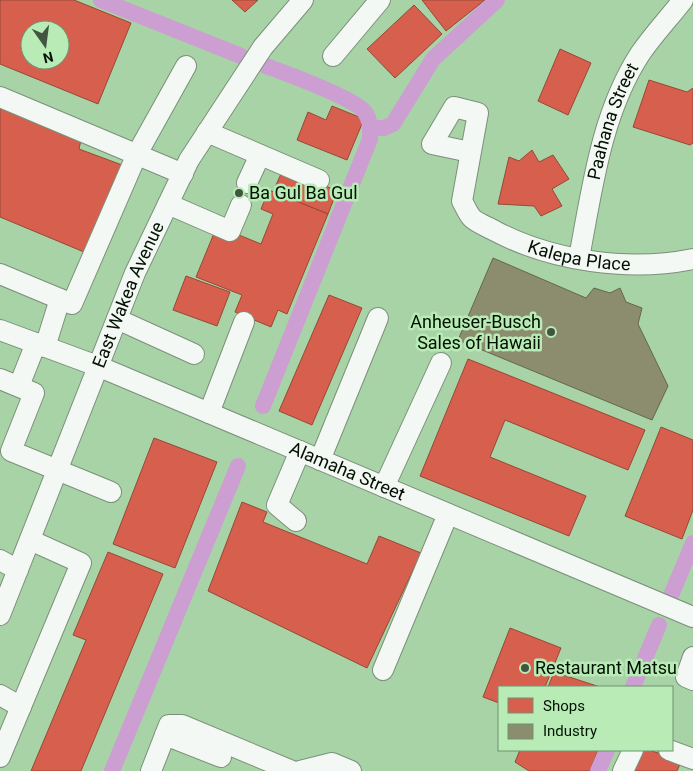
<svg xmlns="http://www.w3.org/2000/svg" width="693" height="771" font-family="Roboto,sans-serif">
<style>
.built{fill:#a8d3a7;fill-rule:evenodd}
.shops{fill:#d6604d;stroke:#964836;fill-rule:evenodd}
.industry{fill:#8c8c6e;stroke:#63674e}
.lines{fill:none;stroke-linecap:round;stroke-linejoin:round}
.canal{stroke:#cc9ed1;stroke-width:16}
.minor-casing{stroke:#7b907a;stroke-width:22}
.minor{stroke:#f4f8f4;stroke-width:20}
.poi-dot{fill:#415541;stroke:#b8ebb6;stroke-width:2}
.labels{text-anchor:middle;stroke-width:5;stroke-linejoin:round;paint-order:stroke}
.street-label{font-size:18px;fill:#021102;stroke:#b8ebb6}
.poi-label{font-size:18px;fill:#021102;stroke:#b8ebb6;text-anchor:start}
</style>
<rect width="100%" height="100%" fill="#b6d2b5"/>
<path class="built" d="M0,0H693V771H0ZM30,30H60V60H30ZM499,687H672V750H499Z"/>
<g class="shops">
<path d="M0,0H74L131,23L98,104L0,64ZM30,30H60V60H30Z"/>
<polygon points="232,0 258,0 245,12"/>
<polygon points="422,0 485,0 446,31"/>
<polygon points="414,5 442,34 395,78 367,49"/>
<polygon points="560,49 591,63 568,115 538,101"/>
<polygon points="649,80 687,92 693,88 693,143 690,145 633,127"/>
<polygon points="332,106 364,119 347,160 297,140 308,112 326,120"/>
<polygon points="0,107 81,140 79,149 122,165 84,252 0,217"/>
<polygon points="532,150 539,162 553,155 569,179 552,189 562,206 541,216 534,206 498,204 509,157 519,161"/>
<polygon points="284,167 337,191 328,214 273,192"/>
<polygon points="269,190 328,214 287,314 278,310 271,327 235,312 242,295 196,277 217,226 261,244 273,214 261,209"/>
<polygon points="186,276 230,292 217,326 173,310"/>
<polygon points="329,295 362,308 312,425 279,411"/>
<polygon points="468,359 645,430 628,470 505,420 490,457 586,496 569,536 420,476"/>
<polygon points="661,427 693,440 693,510 682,539 625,516"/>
<polygon points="154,438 217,462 175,568 113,544"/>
<polygon points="242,502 267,512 263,522 367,564 379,536 421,553 367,668 208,591"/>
<polygon points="108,552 163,574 81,771 31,771 86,640 73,635"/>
<polygon points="510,628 561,648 545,687 499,687 499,703 483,697"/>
<polygon points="554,672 600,687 548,687"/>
<polygon points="520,750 598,750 590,771 529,771 515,762"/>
<polygon points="641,750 648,750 682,760 677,771 631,771"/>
</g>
<polygon class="industry" points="493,258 586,298 594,288 610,293 620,288 626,302 642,308 638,324 668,386 652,420 458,340"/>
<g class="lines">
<g class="canal">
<polyline points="101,0 241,56"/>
<polyline points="370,128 384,128 393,124 433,59 497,0"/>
<path d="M263,406L370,139C370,129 371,118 363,110C348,96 288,74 266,66"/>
<polyline points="672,593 693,543"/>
<polyline points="633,687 659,625"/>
<polyline points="112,771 238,466"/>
<polyline points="598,771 607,750"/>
</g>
<g class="minor-casing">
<g id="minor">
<polyline points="333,56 380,0"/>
<polyline points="0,97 183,174"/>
<polyline points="207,132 319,180"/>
<path id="s1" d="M470,152L432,144L454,107L478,113L462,201C465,206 468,214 472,218C477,223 488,227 495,231C552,261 629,272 693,259"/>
<polyline points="247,183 260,155"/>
<polyline points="168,204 230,231 241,205"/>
<path id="s2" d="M579,258C592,190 601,114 640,54C653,35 669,18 683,0"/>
<polyline points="0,274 72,304 137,154 186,66"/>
<polyline points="117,319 194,354"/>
<path id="s3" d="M0,330L100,367L693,617"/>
<polyline points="45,347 60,299"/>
<polyline points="0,379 34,393 11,451 111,492"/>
<polyline points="19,386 36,343"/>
<polyline points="209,413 244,322"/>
<polyline points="320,460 378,318"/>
<polyline points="384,487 441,363"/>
<polyline points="296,521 277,505 300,451"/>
<polyline points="0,560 18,570"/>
<path id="s4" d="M0,615L135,273L189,160L263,47L303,0"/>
<polyline points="693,657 686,677 693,680"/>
<polyline points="383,670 448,514"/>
<polyline points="0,695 21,707"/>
<polyline points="165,735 221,757"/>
<polyline points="669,750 693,759"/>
<polyline points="0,757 81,563 30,540"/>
<polyline points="151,771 169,725 182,725 292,771"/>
<polyline points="300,771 332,763 351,771"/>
<polyline points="623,771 633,750"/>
</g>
</g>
<use href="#minor" class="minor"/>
</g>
<g class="poi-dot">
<circle cx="239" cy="193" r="5"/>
<circle cx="551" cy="332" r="5"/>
<circle cx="525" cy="668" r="5"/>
</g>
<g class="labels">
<g class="street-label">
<text dy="6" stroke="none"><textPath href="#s2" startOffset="141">Paahana Street</textPath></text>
<text dy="6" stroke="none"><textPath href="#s1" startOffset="331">Kalepa Place</textPath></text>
<text dy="6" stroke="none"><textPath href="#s4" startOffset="345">East Wakea Avenue</textPath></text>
<text dy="6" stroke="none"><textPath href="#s3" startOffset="375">Alamaha Street</textPath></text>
</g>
<g class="poi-label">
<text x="249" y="199">Ba Gul Ba Gul</text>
<text x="541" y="328" text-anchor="end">Anheuser-Busch<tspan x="541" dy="21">Sales of Hawaii</tspan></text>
<text x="535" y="674">Restaurant Matsu</text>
</g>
</g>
<rect x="498" y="686" width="175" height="65" fill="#b8ebb6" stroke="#6f946e"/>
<rect x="508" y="698" width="25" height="15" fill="#d6604d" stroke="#6f946e"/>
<text x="543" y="711" font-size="15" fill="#021102">Shops</text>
<rect x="508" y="724" width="25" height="15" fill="#8c8c6e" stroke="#6f946e"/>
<text x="543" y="736" font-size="15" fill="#021102">Industry</text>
<g transform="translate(45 45) rotate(166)"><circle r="24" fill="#b8ebb6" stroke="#6f946e"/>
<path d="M0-4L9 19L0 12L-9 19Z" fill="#415541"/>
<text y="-8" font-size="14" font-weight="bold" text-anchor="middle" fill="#021102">N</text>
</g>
</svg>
